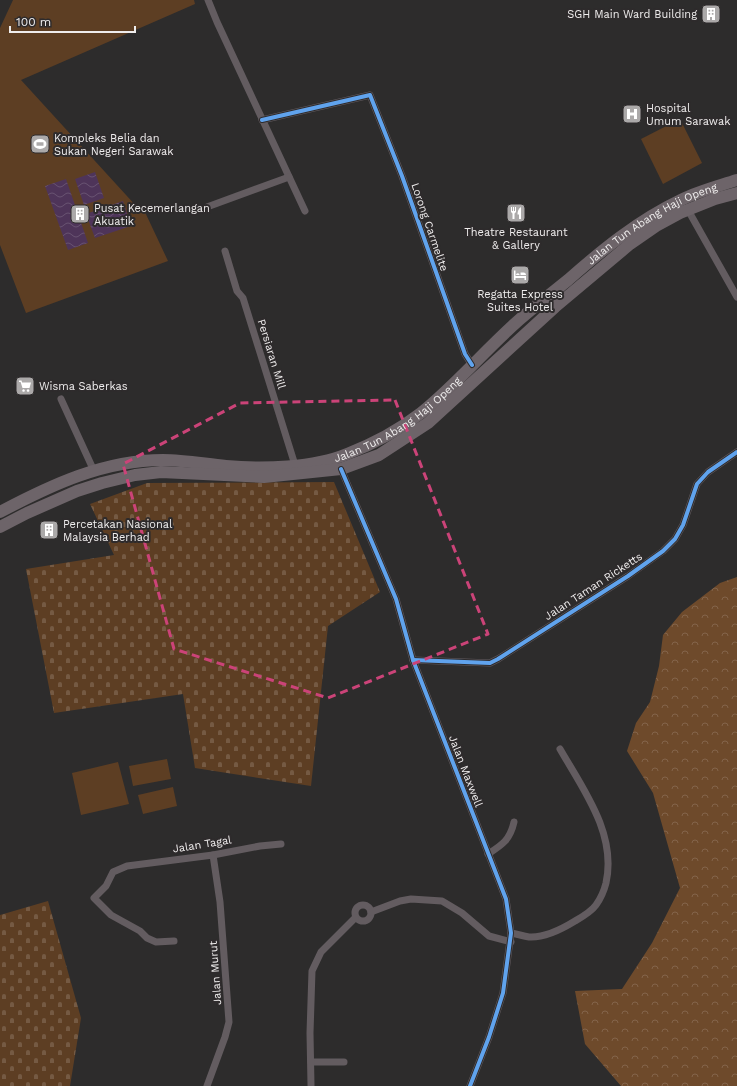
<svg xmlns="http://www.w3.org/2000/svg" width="737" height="1086" font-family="'Work Sans',sans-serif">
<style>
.forest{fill:url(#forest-crowns)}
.cemetery{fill:url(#cemetery-stones)}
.green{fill:#5d3e23}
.water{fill:url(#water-waves)}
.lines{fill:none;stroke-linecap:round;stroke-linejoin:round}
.minor{stroke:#635c60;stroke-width:7}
.primary{stroke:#6d6469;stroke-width:12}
.cycleway-casing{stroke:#2e2b2c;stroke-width:6}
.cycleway{stroke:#60a3ed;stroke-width:4}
.marked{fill:none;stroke:#cb4378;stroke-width:3;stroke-dasharray:8 5;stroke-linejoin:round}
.labels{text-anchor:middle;stroke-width:4;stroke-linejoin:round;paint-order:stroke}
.poi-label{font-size:11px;fill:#efeded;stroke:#2e2b2c;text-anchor:start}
.street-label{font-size:11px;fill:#efeded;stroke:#2e2b2c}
</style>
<defs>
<pattern id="forest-crowns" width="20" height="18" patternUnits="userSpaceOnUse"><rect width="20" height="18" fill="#6e4a2b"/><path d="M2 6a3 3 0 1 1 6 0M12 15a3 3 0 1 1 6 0" fill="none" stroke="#83644a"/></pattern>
<pattern id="cemetery-stones" width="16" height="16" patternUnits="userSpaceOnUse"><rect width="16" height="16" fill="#5d3e23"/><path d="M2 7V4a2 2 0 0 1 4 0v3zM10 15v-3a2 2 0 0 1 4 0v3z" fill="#755a43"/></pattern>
<pattern id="water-waves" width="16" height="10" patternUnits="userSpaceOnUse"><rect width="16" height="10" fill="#4e3459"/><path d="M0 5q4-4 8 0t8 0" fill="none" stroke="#685271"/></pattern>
</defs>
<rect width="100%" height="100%" fill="#2d2c2c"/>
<polygon class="forest" points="737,577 737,1086 621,1086 585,1044 575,991 622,989 652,943 680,888 653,793 627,751 636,723 650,702 659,666 663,635 682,612 720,583"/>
<g class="cemetery">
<polygon points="334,482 380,592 328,626 311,786 195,768 183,694 54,713 26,569 114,555 90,504 147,483"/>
<polygon points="48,901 81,1018 70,1086 0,1086 0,915"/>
</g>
<g class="green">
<polygon points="13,0 194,0 195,4 21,80 137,207 144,210 168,261 26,313 0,245 0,28"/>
<polygon points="680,119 702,163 663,184 641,139"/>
<polygon points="167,759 171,779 133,786 129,766"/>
<polygon points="118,762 129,804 81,815 72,773"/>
<polygon points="173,787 177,806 143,814 138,795"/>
</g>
<g class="water">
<polygon points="95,172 104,198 84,205 75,179"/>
<polygon points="66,179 88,243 68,250 45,186"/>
<polygon points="123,201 131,226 95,238 86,214"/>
</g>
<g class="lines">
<g class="minor">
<polyline points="208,0 217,22 305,211"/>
<polyline points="262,120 370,95 402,176 465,354 472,365"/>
<polyline points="207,207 289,177"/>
<polyline points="688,210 737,297"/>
<polyline points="225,251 237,291 243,298 295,465"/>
<polyline points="61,399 94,471"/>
<polyline points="341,469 396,599 413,660 506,899 511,933 503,993 489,1037 470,1086"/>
<polyline points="413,660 490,663 498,659 628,576 663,551 675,539 683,525 697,484 708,472 737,452"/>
<path d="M488,854C502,845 510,840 514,822"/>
<circle cx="363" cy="913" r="8"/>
<polyline points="371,912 400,901 411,899 442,901 462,913 489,936 511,942"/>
<path d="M511,933C517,934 523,936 529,937C544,938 562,929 575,921C582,917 591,912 596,905C601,898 604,891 606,883C617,834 583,789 560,749"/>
<polyline points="174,941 156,942 147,938 140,931 111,915 94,898 106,886 113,872 127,866 213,855 260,846 281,844"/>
<polyline points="311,1062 344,1062"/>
<polyline points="311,1085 310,1033 312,971 321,952 355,918"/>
<polyline points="207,1086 225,1037 229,1022 220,902 213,855"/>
</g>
<g class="primary">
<path id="s1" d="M0,512C51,485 104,460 163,460C184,460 205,464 226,466C262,469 314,468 347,454C373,444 399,430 421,413C456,385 485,350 519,320C535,306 552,293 568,280C603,249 639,220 681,200C699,191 719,186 737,180"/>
<polyline points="0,527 27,513 77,491 102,483 135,475 161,472 264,477 341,469 379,455 428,423 555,307 630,244 656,226 680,213 715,199 737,193"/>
</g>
<g class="cycleway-casing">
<g id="cycleway">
<polyline points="262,120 370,95 402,176 465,354 472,365"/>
<polyline points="341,469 396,599 413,660 506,899 511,933 503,993 489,1037 470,1086"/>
<polyline points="413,660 490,663 498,659 628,576 663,551 675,539 683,525 697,484 708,472 737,452"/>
</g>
</g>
<use href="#cycleway" class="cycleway"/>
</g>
<path class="marked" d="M395,400L488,634L328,698L174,649L123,464L240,403Z"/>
<defs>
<g id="building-square" transform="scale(1)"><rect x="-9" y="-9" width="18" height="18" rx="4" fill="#aba9a9" stroke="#2e2b2c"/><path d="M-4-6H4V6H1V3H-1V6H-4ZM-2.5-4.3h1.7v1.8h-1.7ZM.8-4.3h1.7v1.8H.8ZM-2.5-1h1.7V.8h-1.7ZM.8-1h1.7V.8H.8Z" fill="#fff"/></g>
<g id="hospital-square" transform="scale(1)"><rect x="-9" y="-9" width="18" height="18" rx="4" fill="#aba9a9" stroke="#2e2b2c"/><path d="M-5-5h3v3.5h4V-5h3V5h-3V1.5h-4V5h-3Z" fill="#fff"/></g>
<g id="stadium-square" transform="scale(1)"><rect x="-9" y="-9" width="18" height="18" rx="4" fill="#aba9a9" stroke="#2e2b2c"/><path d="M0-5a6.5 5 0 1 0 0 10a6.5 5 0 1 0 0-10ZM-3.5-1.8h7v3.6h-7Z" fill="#fff"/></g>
<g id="restaurant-square" transform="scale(1)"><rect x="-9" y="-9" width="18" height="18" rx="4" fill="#aba9a9" stroke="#2e2b2c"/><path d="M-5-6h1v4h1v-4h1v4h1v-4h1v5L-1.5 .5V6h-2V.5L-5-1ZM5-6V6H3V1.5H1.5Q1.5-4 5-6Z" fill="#fff"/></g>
<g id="hotel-square" transform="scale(1)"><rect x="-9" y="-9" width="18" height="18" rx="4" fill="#aba9a9" stroke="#2e2b2c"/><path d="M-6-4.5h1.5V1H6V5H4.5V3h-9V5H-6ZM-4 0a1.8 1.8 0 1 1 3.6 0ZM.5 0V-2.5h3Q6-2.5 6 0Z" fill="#fff"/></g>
<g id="supermarket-square" transform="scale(1)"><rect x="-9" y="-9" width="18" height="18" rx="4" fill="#aba9a9" stroke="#2e2b2c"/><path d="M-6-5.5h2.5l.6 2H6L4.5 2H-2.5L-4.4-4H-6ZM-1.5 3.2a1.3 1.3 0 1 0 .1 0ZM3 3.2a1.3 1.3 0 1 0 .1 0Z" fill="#fff"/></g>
</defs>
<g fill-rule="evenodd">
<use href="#building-square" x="711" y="14"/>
<use href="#hospital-square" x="632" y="114"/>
<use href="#stadium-square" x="40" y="144"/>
<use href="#restaurant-square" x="516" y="213"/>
<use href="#building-square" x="80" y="214"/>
<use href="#hotel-square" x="520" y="275"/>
<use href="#supermarket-square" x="25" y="386"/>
<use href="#building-square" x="49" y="530"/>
</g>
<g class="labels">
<g class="poi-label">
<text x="697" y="18" text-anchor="end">SGH Main Ward Building</text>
<text x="646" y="112">Hospital<tspan x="646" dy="13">Umum Sarawak</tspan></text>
<text x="54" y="142">Kompleks Belia dan<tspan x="54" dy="13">Sukan Negeri Sarawak</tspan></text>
<text x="94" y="212">Pusat Kecemerlangan<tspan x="94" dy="13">Akuatik</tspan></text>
<text x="516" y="236" text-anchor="middle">Theatre Restaurant<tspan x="516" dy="13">&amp; Gallery</tspan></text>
<text x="520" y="298" text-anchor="middle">Regatta Express<tspan x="520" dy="13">Suites Hotel</tspan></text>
<text x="39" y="390">Wisma Saberkas</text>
<text x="63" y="528">Percetakan Nasional<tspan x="63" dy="13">Malaysia Berhad</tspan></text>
</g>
<g class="street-label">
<text dy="4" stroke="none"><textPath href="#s1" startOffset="744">Jalan Tun Abang Haji Openg</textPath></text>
<text transform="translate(430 227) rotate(71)" y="4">Lorong Carmelite</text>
<text transform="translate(272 354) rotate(73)" y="4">Persiaran Mill</text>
<text dy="4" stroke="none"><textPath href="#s1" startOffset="420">Jalan Tun Abang Haji Openg</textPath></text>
<text transform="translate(593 586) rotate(-33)" y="4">Jalan Taman Ricketts</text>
<text transform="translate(466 771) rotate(69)" y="4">Jalan Maxwell</text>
<text transform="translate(202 844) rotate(-9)" y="4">Jalan Tagal</text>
<text transform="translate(215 973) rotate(-94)" y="4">Jalan Murut</text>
</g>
</g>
<path d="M10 26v6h125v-6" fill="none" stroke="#efeded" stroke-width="2"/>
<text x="16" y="26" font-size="12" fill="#efeded" stroke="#2e2b2c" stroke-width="3" paint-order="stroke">100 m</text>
</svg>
